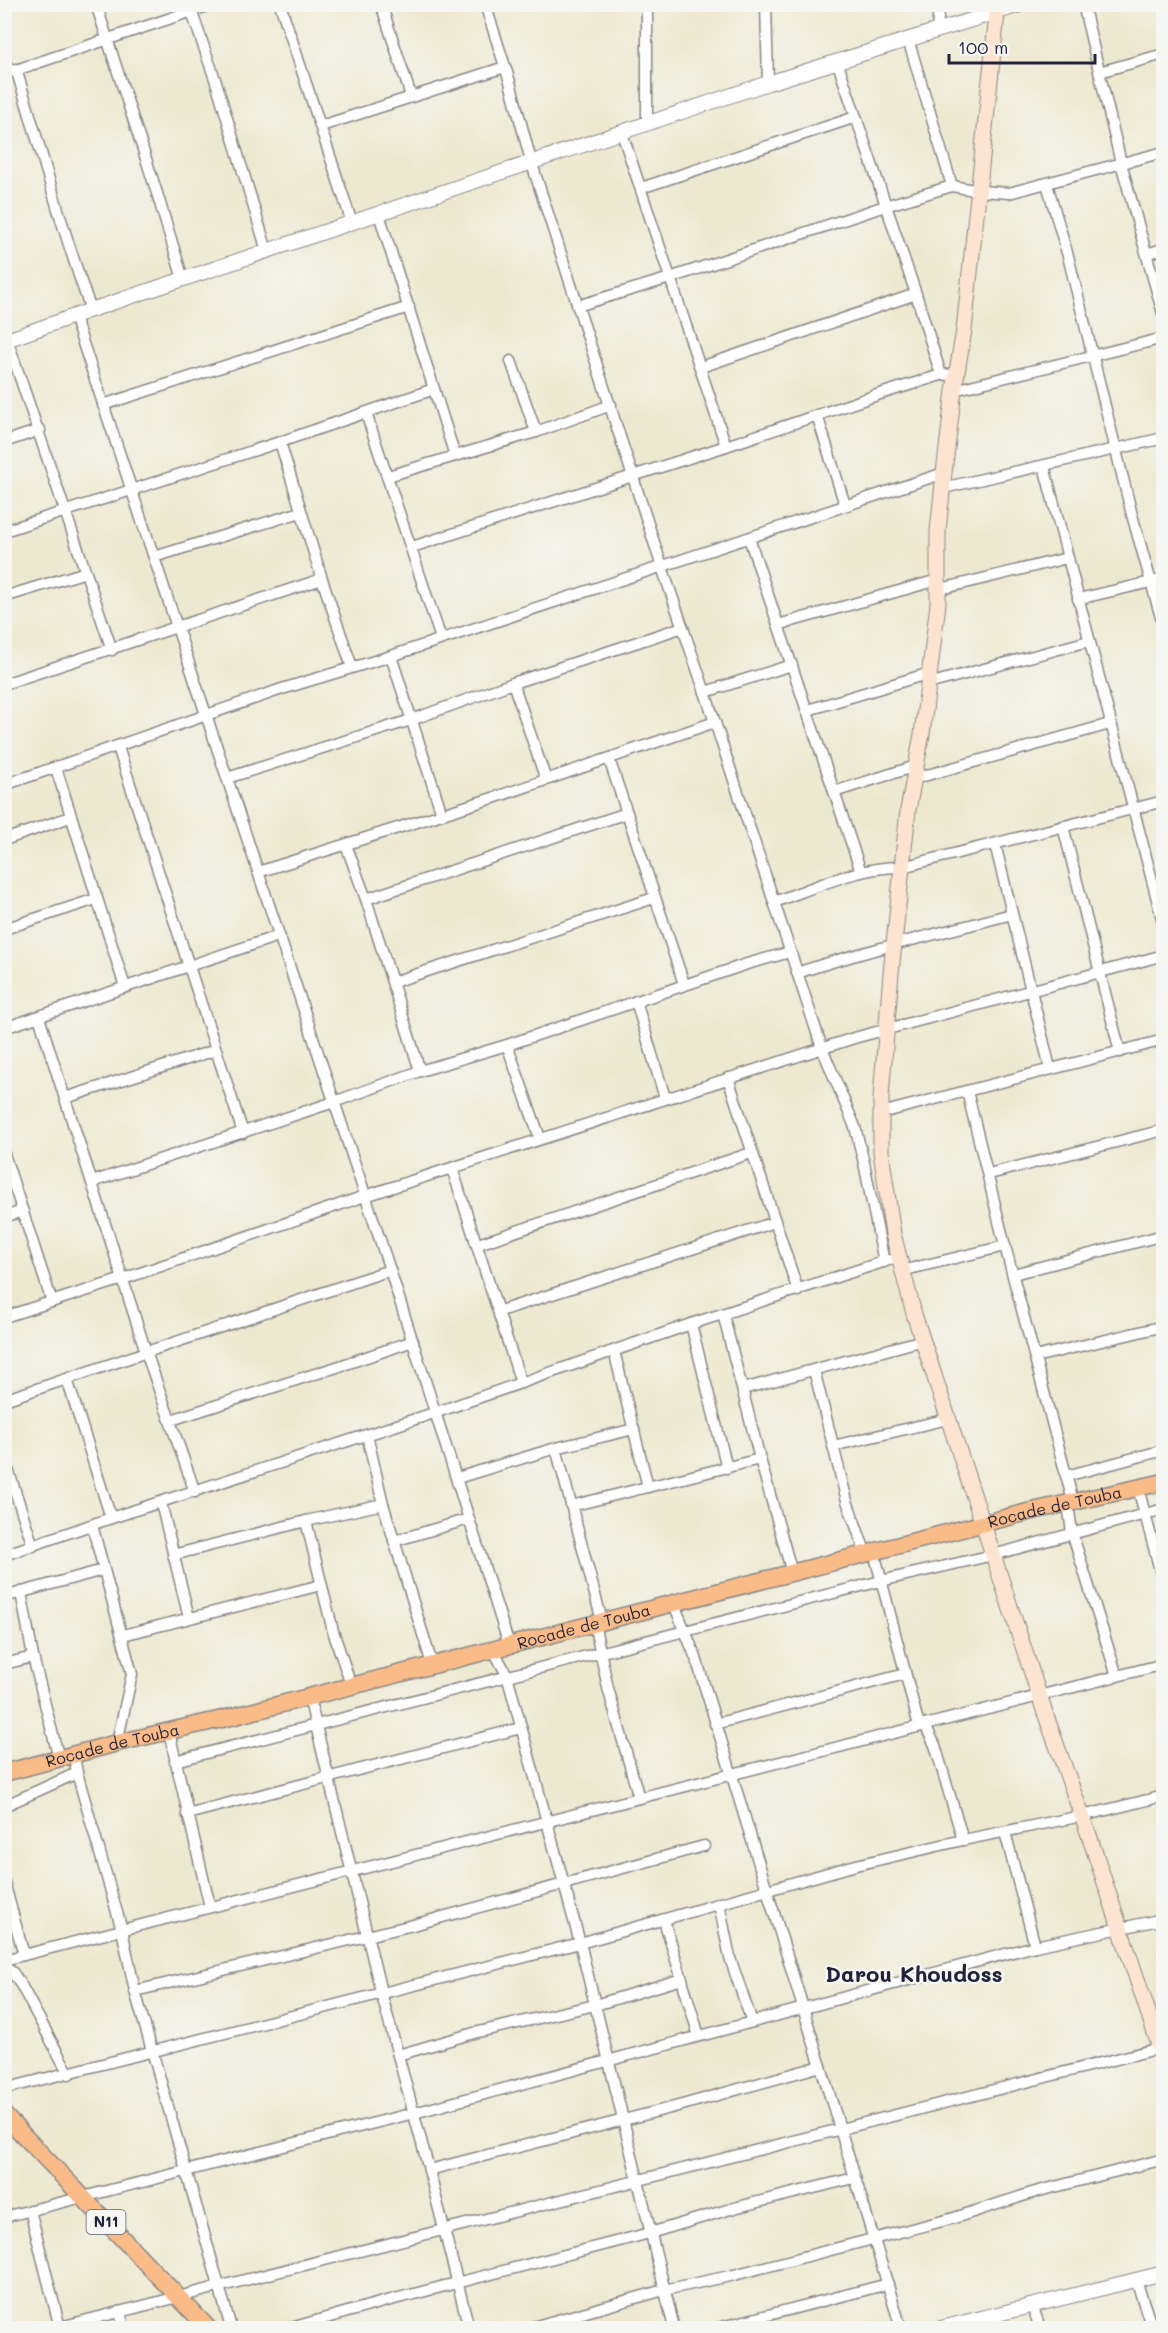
<svg xmlns="http://www.w3.org/2000/svg" width="1168" height="2333" font-family="Mali,sans-serif">
<style>
.lines{fill:none;stroke-linecap:round;stroke-linejoin:round}
.minor-casing{stroke:#888686;stroke-width:13}
.tertiary-casing{stroke:#888686;stroke-width:16}
.secondary-casing{stroke:#888686;stroke-width:17}
.primary-casing{stroke:#888686;stroke-width:19}
.minor{stroke:#fff;stroke-width:10}
.tertiary{stroke:#fff;stroke-width:14}
.secondary{stroke:#fde4d0;stroke-width:15}
.primary{stroke:#f9bc89;stroke-width:16}
.labels{text-anchor:middle;stroke-width:5;stroke-linejoin:round;paint-order:stroke}
.shield{fill:#f6f6f2;stroke:#626272;stroke-width:1.5}
.shield-label{font-size:15px;font-weight:bold;fill:#22223b}
.street-label{font-size:16px;fill:#22223b;stroke:#f6f6f2}
.district-label{font-size:22px;font-weight:bold;fill:#22223b;stroke:#f6f6f2}
</style>
<rect width="100%" height="100%" fill="#f6f6f2"/>
<filter id="ink" filterUnits="userSpaceOnUse"><feTurbulence type="fractalNoise" baseFrequency=".0167" numOctaves="2"/><feDisplacementMap in="SourceGraphic" scale="12" xChannelSelector="R" yChannelSelector="G"/><feConvolveMatrix kernelMatrix="1 2 1 2 8 2 1 2 1" color-interpolation-filters="sRGB"/></filter>
<filter id="wash" filterUnits="userSpaceOnUse"><feTurbulence type="fractalNoise" baseFrequency=".008" numOctaves="4" result="noise"/><feDisplacementMap in="SourceGraphic" scale="24" xChannelSelector="R" yChannelSelector="G"/><feGaussianBlur stdDeviation="1.35" result="paint"/><feColorMatrix in="noise" values="0 0 0 0 0 0 0 0 0 0 0 0 0 0 0 0 0 1.4 0 .05"/><feComposite in="paint" operator="in"/></filter>
<g filter="url(#wash)">
<rect width="100%" height="100%" fill="#ede9d1"/>
</g>
<g filter="url(#ink)">
<g class="lines">
<g class="minor-casing">
<g id="minor">
<polyline points="96,4 156,190 183,279"/>
<polyline points="189,4 217,85 267,251"/>
<polyline points="280,4 352,223"/>
<polyline points="381,4 411,96"/>
<polyline points="485,4 510,82 531,161 662,567 705,692 822,1048 855,1127 864,1163 884,1262"/>
<polyline points="766,4 768,83"/>
<polyline points="1083,4 1121,163 1164,317"/>
<polyline points="937,31 939,4"/>
<polyline points="908,39 952,186"/>
<polyline points="4,58 9,72"/>
<polyline points="837,61 916,294 941,375"/>
<path d="M16,69C41,149 62,231 91,310"/>
<polyline points="1099,72 1164,54"/>
<polyline points="4,74 213,4"/>
<polyline points="647,123 647,4"/>
<polyline points="321,126 505,67"/>
<polyline points="622,133 726,446"/>
<polyline points="1047,184 1068,256 1132,515 1164,628"/>
<polyline points="641,188 856,117"/>
<polyline points="379,214 455,456"/>
<polyline points="1148,253 1164,249"/>
<polyline points="577,306 670,278 885,206 952,186 980,191 1009,193 1164,152"/>
<polyline points="74,316 390,1270 509,1645"/>
<polyline points="4,330 112,650"/>
<polyline points="511,361 536,432"/>
<polyline points="701,367 916,294"/>
<polyline points="954,390 1164,338"/>
<polyline points="103,405 409,307"/>
<polyline points="366,413 441,639"/>
<polyline points="817,415 845,505"/>
<polyline points="4,442 40,430"/>
<polyline points="280,442 322,579 352,667"/>
<polyline points="1044,466 1164,926"/>
<polyline points="388,476 536,432 611,405"/>
<polyline points="943,488 1164,438"/>
<polyline points="4,531 280,442 434,389"/>
<polyline points="749,538 861,872"/>
<polyline points="412,547 726,446 877,395 941,375 957,374"/>
<polyline points="154,557 301,512"/>
<polyline points="937,590 1067,558"/>
<polyline points="4,597 86,572"/>
<polyline points="1078,599 1164,579"/>
<polyline points="778,625 938,580"/>
<polyline points="391,656 442,814"/>
<polyline points="513,683 546,780"/>
<polyline points="4,684 322,579"/>
<polyline points="928,684 1089,641"/>
<polyline points="705,692 792,665"/>
<polyline points="808,710 930,673"/>
<polyline points="118,747 243,1133"/>
<polyline points="609,759 684,984"/>
<polyline points="56,768 125,987"/>
<polyline points="227,778 411,720 513,683 683,627"/>
<polyline points="913,779 1110,724"/>
<polyline points="4,785 282,689 391,656 944,473"/>
<polyline points="834,792 916,766"/>
<polyline points="1063,826 1120,1052"/>
<polyline points="4,840 70,817"/>
<polyline points="995,844 1050,1068"/>
<polyline points="346,845 366,899 420,1071"/>
<polyline points="258,872 496,797 715,722"/>
<polyline points="366,899 627,813"/>
<path d="M774,902C814,888 859,866 902,867L1164,801"/>
<polyline points="4,929 96,899"/>
<path d="M797,973C867,949 940,934 1011,914"/>
<polyline points="393,982 654,898"/>
<polyline points="636,1001 665,1098"/>
<polyline points="39,1017 146,1352 195,1492"/>
<polyline points="4,1028 278,936"/>
<polyline points="507,1045 540,1138"/>
<polyline points="728,1078 798,1291"/>
<polyline points="967,1091 1005,1246 1073,1501"/>
<polyline points="65,1098 216,1050"/>
<polyline points="881,1113 1164,1040"/>
<polyline points="4,1154 52,1302"/>
<polyline points="452,1168 521,1383"/>
<polyline points="989,1174 1164,1130"/>
<polyline points="92,1182 334,1102 420,1071 507,1045 747,964 790,952"/>
<polyline points="4,1217 23,1211"/>
<polyline points="478,1244 751,1153"/>
<polyline points="901,1271 1005,1246"/>
<polyline points="1013,1274 1164,1235"/>
<polyline points="500,1311 775,1222"/>
<polyline points="723,1314 760,1459 792,1573"/>
<polyline points="4,1317 123,1279 365,1196 854,1038 1164,955"/>
<polyline points="691,1324 727,1468"/>
<polyline points="614,1351 648,1487"/>
<polyline points="1035,1357 1164,1326"/>
<polyline points="814,1370 847,1501 866,1554"/>
<polyline points="67,1379 111,1518"/>
<polyline points="743,1389 923,1340"/>
<polyline points="4,1400 390,1270"/>
<polyline points="171,1420 340,1366 413,1341"/>
<polyline points="367,1435 383,1504 432,1664"/>
<polyline points="833,1446 948,1419"/>
<polyline points="556,1448 602,1621"/>
<polyline points="4,1457 33,1546"/>
<polyline points="1066,1476 1164,1450"/>
<polyline points="457,1478 556,1448 634,1429"/>
<polyline points="1138,1488 1164,1585"/>
<polyline points="161,1503 189,1618"/>
<polyline points="1068,1503 1072,1533 1117,1676"/>
<polyline points="571,1506 760,1459"/>
<polyline points="306,1521 333,1631 351,1685"/>
<polyline points="92,1525 132,1674 117,1743"/>
<polyline points="394,1541 469,1519"/>
<polyline points="874,1552 919,1726"/>
<polyline points="4,1555 111,1518 437,1412 691,1324 889,1260"/>
<polyline points="173,1555 306,1521 383,1504"/>
<polyline points="21,1592 33,1657 59,1759"/>
<polyline points="4,1597 103,1570"/>
<polyline points="674,1604 696,1658 901,2328"/>
<polyline points="594,1623 608,1688 639,1798"/>
<polyline points="123,1635 321,1585"/>
<polyline points="493,1649 507,1675 580,1943 674,2328"/>
<polyline points="4,1664 33,1657"/>
<polyline points="309,1697 381,1992 429,2170 469,2328"/>
<polyline points="715,1724 905,1674"/>
<polyline points="925,1725 935,1745 963,1840"/>
<polyline points="169,1732 210,1907"/>
<polyline points="74,1755 77,1773 122,1930 135,1991 231,2328"/>
<polyline points="175,1761 881,1581 993,1555 1164,1509"/>
<polyline points="4,1806 77,1773"/>
<polyline points="187,1814 521,1728"/>
<polyline points="1005,1832 1035,1946"/>
<polyline points="4,1882 24,1955"/>
<polyline points="719,1903 730,1958 752,2022"/>
<polyline points="664,1920 699,2036"/>
<polyline points="4,1960 1164,1664"/>
<polyline points="4,1966 13,1973 21,1985 69,2074"/>
<polyline points="135,1991 413,1925 704,1846"/>
<polyline points="398,2055 474,2033 595,2005 682,1979"/>
<polyline points="4,2089 580,1943 856,1865 963,1840 1082,1816 1164,1796"/>
<polyline points="429,2170 682,2105 821,2066"/>
<polyline points="30,2210 60,2328"/>
<polyline points="4,2217 414,2113 1035,1946 1164,1919"/>
<polyline points="1136,2280 1152,2328"/>
<polyline points="1032,2305 1040,2328"/>
<polyline points="120,2312 124,2328"/>
<polyline points="56,2328 1164,2047"/>
<polyline points="291,2328 383,2302 650,2233 734,2208 854,2178"/>
<polyline points="529,2328 664,2290 730,2276 954,2218 1035,2192 1164,2159"/>
<polyline points="718,2328 888,2284"/>
</g>
</g>
<g class="tertiary-casing">
<g id="tertiary">
<polyline points="4,341 91,310 768,83 1023,4"/>
<polyline points="941,2328 1164,2273"/>
</g>
</g>
<g class="secondary-casing">
<polyline id="secondary" points="998,4 964,330 954,390 944,473 938,531 938,603 932,653 922,734 908,810 891,973 881,1097 881,1152 893,1234 914,1314 1045,1713 1089,1835 1164,2060"/>
</g>
<g class="primary-casing">
<g id="primary">
<path id="s1" d="M4,1773L117,1743L231,1717L1028,1512L1164,1482"/>
<polyline points="4,2115 208,2328"/>
</g>
</g>
<use href="#minor" class="minor"/>
<use href="#tertiary" class="tertiary"/>
<use href="#secondary" class="secondary"/>
<use href="#primary" class="primary"/>
</g>
</g>
<g class="labels">
<rect class="shield" x="86.5" y="2210" width="39" height="24" rx="4.5"/>
<g class="shield-label">
<text x="106" y="2227">N11</text>
</g>
<g class="street-label">
<text dy="6" stroke="none"><textPath href="#s1" startOffset="1084">Rocade de Touba</textPath></text>
<text dy="6" stroke="none"><textPath href="#s1" startOffset="598">Rocade de Touba</textPath></text>
<text dy="6" stroke="none"><textPath href="#s1" startOffset="112">Rocade de Touba</textPath></text>
</g>
<g class="district-label">
<text x="914" y="1982">Darou Khoudoss</text>
</g>
</g>
<rect width="1168" height="2333" fill="none" stroke="#f6f6f2" stroke-width="24"/>
<path d="M949 54v9h146v-9" fill="none" stroke="#22223b" stroke-width="3"/>
<text x="958" y="54" font-size="18" fill="#22223b" stroke="#f6f6f2" stroke-width="4.5" paint-order="stroke">100 m</text>
</svg>
